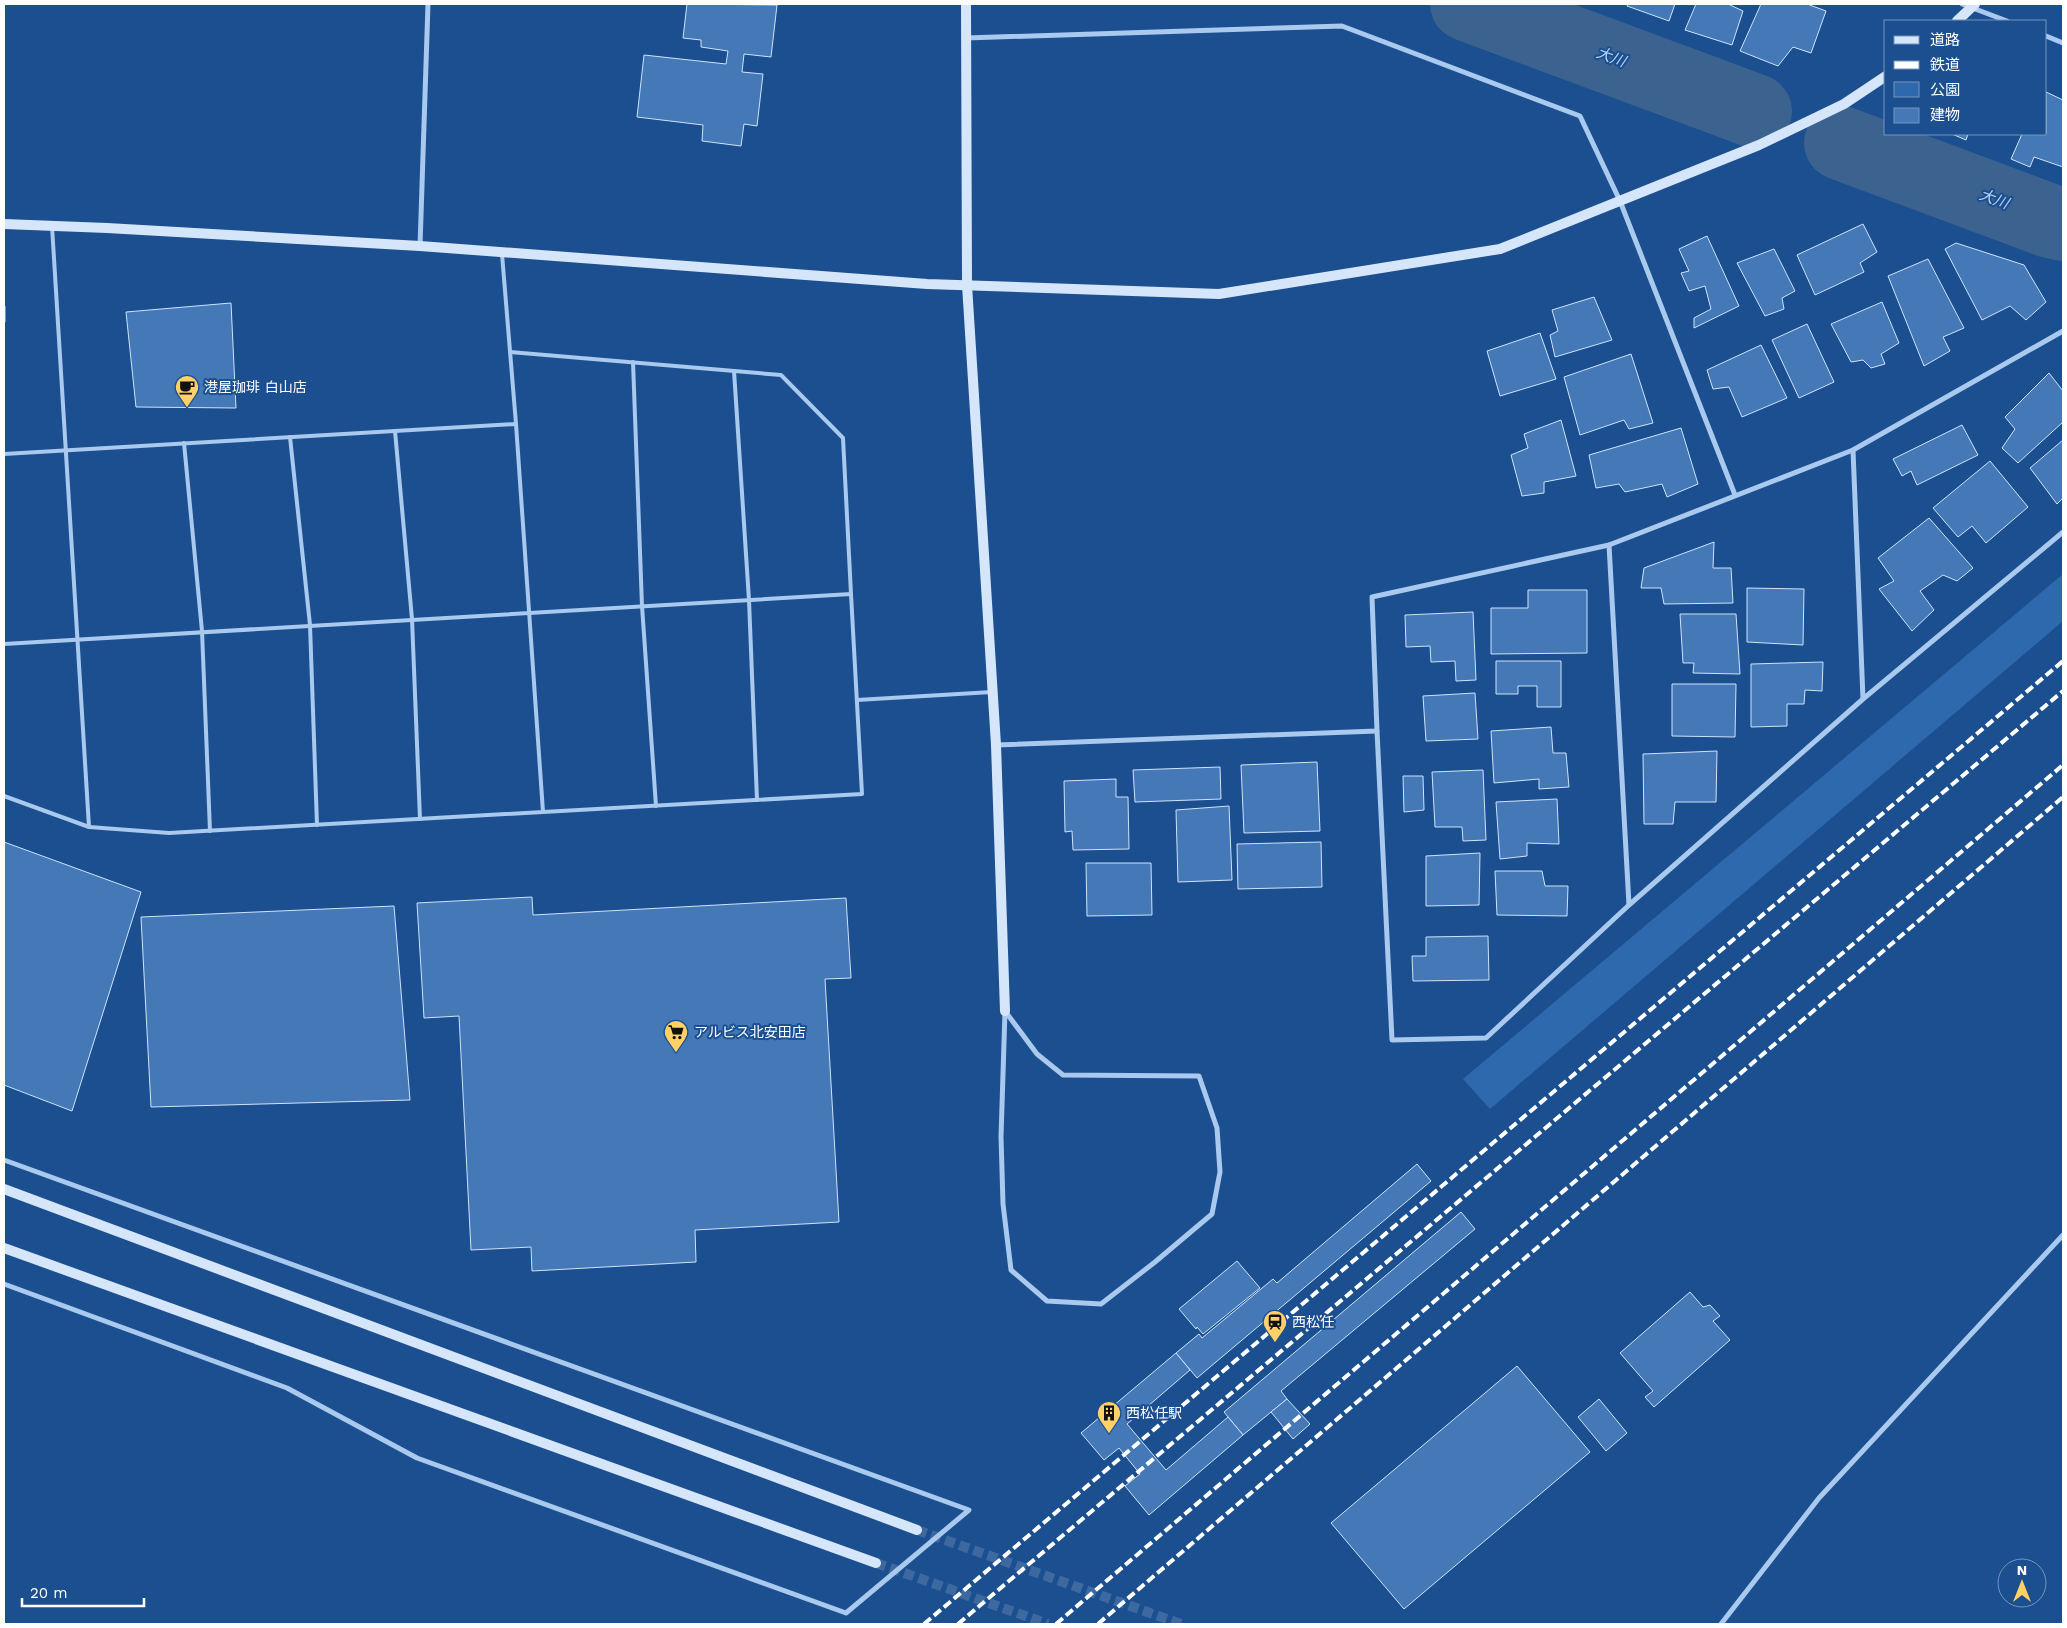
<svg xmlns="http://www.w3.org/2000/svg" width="2067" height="1628" font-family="'Work Sans','Noto Sans JP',sans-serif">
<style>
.green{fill:#2e69ad}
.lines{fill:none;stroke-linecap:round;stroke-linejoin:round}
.river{stroke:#3c6290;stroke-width:74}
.building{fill:#4478b7;stroke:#cfe3fa}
.secondary-tunnel{stroke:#3d69a0;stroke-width:10;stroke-dasharray:10 5;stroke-linecap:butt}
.lane{stroke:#a9c9ee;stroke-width:4}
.street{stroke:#a9c9ee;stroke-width:5}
.secondary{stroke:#d6e6fa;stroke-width:10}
.rail{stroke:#fff;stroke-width:4;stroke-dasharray:9 4;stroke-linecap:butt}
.labels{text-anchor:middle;stroke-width:4;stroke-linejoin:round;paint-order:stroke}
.poi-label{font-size:14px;fill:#fff;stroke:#1b4f8f;text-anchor:start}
.water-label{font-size:15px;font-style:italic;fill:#b5d3f5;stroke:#1b4f8f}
</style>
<rect width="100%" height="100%" fill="#1b4f8f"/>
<polygon class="green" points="2063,574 2063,621 1490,1109 1463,1079"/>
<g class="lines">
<g class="river">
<polyline points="1467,4 1755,111"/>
<polyline points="1841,143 2050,221 2063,224"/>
</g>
</g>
<g class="building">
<polygon points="687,4 777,5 771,57 744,54 742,72 763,74 757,126 744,124 741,146 702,141 703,125 637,117 644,55 726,64 728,51 701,47 701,40 683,38"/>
<polygon points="1628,4 1675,4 1669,21 1627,6"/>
<polygon points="1696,4 1728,4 1743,11 1732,45 1685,30"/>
<polygon points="1761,4 1807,4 1826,11 1811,53 1793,47 1778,66 1740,51"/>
<polygon points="2046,92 2063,100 2063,167 2034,157 2030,167 2011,159 2022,134 2046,134"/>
<polygon points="1952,134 1968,134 1966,140"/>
<polygon points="1863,224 1877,252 1860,263 1864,272 1815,295 1797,255"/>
<polygon points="1707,236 1739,306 1694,328 1694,318 1711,309 1705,286 1689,291 1681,273 1689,271 1679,249"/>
<polygon points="1956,243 2024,265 2046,302 2026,320 2010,306 1982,320 1945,249"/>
<polygon points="1774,249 1795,291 1782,298 1784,309 1765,316 1737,263"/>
<polygon points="1928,259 1964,328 1943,337 1950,351 1924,366 1888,276"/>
<polygon points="1594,297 1612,340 1555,357 1550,335 1558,331 1552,310"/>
<polygon points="1882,302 1899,343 1881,354 1885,364 1871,368 1863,360 1851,362 1831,324"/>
<polygon points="231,303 236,408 136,407 126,312"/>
<polygon points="4,306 5,306 5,322 4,323"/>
<polygon points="1807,324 1834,382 1799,398 1772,340"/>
<polygon points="1540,333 1556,379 1500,396 1487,351"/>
<polygon points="1761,345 1787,398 1742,417 1729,387 1713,389 1707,370"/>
<polygon points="1631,354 1653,423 1629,429 1624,420 1580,435 1564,377"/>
<polygon points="2049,373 2063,391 2063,422 2018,463 2002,448 2015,429 2005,417"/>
<polygon points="1561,420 1576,476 1544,482 1544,493 1522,496 1511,455 1528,448 1524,434"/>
<polygon points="1962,425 1978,455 1917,485 1911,471 1902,476 1893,459"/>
<polygon points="1681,428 1698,484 1667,497 1662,484 1625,492 1619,484 1596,488 1589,455"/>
<polygon points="2063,440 2063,498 2057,504 2030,468"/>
<polygon points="1990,461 2028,507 1986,543 1972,526 1958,537 1933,508"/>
<polygon points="1929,518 1973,568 1957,581 1943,575 1920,591 1934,610 1912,631 1879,589 1894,581 1878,558"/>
<polygon points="1714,542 1713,568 1731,568 1733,603 1664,604 1661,588 1641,588 1644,568"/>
<polygon points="1747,588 1804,589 1803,645 1747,642"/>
<polygon points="1528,590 1587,590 1587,653 1491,654 1491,608 1528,608"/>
<polygon points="1473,612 1476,680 1456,681 1455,661 1431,662 1430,646 1406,647 1405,615"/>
<polygon points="1680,614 1736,614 1740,674 1693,673 1694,663 1683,663"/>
<polygon points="1496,661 1561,661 1561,707 1537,707 1537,686 1518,686 1518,694 1496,694"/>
<polygon points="1823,662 1822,691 1805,690 1804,704 1787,704 1787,726 1751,727 1751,664"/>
<polygon points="1672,684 1736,684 1735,737 1672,736"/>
<polygon points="1475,693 1478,739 1426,741 1423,696"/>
<polygon points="1551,727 1553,753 1566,753 1569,787 1539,789 1539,779 1494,783 1491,731"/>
<polygon points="1717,751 1716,802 1675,802 1673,824 1644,824 1643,754"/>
<polygon points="1317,762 1320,831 1244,833 1241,765"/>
<polygon points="1220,767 1221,799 1135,802 1133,770"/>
<polygon points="1483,770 1486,840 1463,841 1462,827 1435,827 1432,772"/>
<polygon points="1403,776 1423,776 1424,810 1404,812"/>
<polygon points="1116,779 1116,797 1128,797 1129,849 1073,850 1072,831 1065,832 1064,781"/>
<polygon points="1557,799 1559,844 1527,843 1527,856 1500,859 1496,802"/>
<polygon points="1229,806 1232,880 1178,882 1176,810"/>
<polygon points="4,842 141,892 72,1111 4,1085"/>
<polygon points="1321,842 1322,887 1238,889 1237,844"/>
<polygon points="1480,853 1479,905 1426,906 1426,856"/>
<polygon points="1086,863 1151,863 1152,915 1087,916"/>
<polygon points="1495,871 1542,871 1545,886 1568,886 1567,916 1497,915"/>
<polygon points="532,897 533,915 846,898 851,978 825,979 839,1222 695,1230 696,1262 532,1271 531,1247 471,1250 459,1016 424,1018 417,903"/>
<polygon points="394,906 410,1100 151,1107 141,917"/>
<polygon points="1488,936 1489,980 1413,981 1412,956 1426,956 1426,937"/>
<polygon points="1417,1164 1431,1181 1197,1378 1176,1353 1199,1334 1202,1338 1273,1279 1277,1283"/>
<polygon points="1461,1212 1475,1229 1281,1391 1287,1399 1243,1435 1224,1412"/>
<polygon points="1237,1261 1260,1288 1203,1334 1197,1327 1196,1329 1179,1309"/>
<polygon points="1690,1292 1703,1307 1710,1305 1720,1316 1713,1321 1730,1340 1654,1407 1645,1397 1653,1391 1620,1353"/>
<polygon points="1176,1353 1190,1370 1127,1424 1166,1470 1228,1417 1243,1435 1149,1515 1125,1486 1140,1474 1119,1448 1104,1460 1081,1433"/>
<polygon points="1517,1366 1590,1452 1404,1609 1331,1523"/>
<polygon points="1287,1399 1310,1424 1293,1439 1271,1412"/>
<polygon points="1599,1399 1627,1433 1606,1451 1578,1417"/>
</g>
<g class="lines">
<g class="secondary-tunnel">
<polyline points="917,1530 1181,1624"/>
<polyline points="876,1563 1048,1624"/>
</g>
<g class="lane">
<polyline points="502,254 516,424"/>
<polyline points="510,352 781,375 843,438 851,594"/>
<polyline points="633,362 642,606 656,806"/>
<polyline points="734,371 749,600 757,800"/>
<polyline points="395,431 412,619 420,819"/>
<polyline points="290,437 310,625 317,825"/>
<polyline points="184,443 202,631 210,831"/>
<polyline points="4,454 516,424 543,812"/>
<polyline points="4,644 851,594 862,794 169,833 89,827"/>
<polyline points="857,700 992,692"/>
<polyline points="4,796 89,827 52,226"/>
</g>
<g class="street">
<polyline points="1962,4 2007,21"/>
<polyline points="2046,36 2063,43"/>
<polyline points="966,38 1342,26 1580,116 1620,201 1735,495"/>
<polyline points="420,246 428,4"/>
<polyline points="1853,450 1863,699"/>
<polyline points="1609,545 1629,905"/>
<polyline points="1377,731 1392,1040 1486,1038 1629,905 1863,699 2063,532"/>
<polyline points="996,745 1377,731 1372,597 1609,545 1853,450 2063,331"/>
<polygon points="1005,1011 1037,1054 1063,1075 1199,1076 1217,1128 1220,1172 1212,1214 1155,1262 1101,1304 1047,1301 1011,1270 1003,1204 1001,1137"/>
<polyline points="4,1160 969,1510 846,1613 417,1458 287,1388 4,1284"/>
<polyline points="1721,1624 1819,1498 2063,1235"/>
</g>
<g class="secondary">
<polyline points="966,4 967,285 996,745 1005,1011"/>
<polyline points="1957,21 1975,4"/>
<polyline points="4,224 107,228 420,246 927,284 1219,294 1500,249 1759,145 1844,104 1886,76"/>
<polyline points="4,1189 917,1530"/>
<polyline points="4,1248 876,1563"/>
</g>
<g class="rail">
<polyline points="924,1624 2063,661"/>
<polyline points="958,1624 2063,691"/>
<polyline points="1056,1624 2063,765"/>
<polyline points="1098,1624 2063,797"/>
</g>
</g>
<defs>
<g id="cafe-pin" transform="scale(1.25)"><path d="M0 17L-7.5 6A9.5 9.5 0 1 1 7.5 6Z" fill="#ffd166" stroke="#1b4f8f"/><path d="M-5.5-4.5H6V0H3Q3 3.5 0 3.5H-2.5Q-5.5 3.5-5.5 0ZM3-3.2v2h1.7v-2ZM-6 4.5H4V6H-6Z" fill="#111"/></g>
<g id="supermarket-pin" transform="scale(1.25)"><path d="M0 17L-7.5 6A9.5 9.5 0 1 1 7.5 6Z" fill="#ffd166" stroke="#1b4f8f"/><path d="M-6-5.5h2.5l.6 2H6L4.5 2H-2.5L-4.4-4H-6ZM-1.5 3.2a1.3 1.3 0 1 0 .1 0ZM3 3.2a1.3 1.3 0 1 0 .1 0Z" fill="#111"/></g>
<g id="station-pin" transform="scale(1.25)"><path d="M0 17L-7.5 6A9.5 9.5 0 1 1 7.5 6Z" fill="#ffd166" stroke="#1b4f8f"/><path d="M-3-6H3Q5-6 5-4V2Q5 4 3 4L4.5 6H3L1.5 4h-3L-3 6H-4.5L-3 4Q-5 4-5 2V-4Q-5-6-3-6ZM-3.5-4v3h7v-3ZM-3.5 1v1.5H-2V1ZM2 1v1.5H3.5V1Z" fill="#111"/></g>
<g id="building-pin" transform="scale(1.25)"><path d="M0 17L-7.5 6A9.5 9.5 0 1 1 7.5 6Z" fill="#ffd166" stroke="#1b4f8f"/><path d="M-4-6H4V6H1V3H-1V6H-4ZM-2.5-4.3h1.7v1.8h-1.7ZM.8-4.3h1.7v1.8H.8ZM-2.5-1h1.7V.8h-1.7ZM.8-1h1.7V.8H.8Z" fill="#111"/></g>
</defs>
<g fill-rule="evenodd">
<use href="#cafe-pin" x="187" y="387"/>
<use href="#supermarket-pin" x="676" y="1032"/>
<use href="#station-pin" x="1275" y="1322"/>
<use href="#building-pin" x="1109" y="1413"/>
</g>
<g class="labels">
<g class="poi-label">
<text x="204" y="392">港屋珈琲 白山店</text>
<text x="694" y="1037">アルビス北安田店</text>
<text x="1292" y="1327">西松任</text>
<text x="1126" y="1418">西松任駅</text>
</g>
<g class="water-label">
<text transform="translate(1611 57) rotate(20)" y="5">大川</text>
<text transform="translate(1994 199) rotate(20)" y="5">大川</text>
</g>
</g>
<rect width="2067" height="1628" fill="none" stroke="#ffffff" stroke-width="10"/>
<rect x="1884" y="20" width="162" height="115" fill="#1b4f8f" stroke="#7695bc"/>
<rect x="1894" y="36" width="25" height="8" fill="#d6e6fa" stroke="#7695bc"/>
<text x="1930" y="45" font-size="15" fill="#ffffff">道路</text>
<rect x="1894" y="61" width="25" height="8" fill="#ffffff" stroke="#7695bc"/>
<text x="1930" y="70" font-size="15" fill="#ffffff">鉄道</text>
<rect x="1894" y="82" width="25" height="15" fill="#2e69ad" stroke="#7695bc"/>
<text x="1930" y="95" font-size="15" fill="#ffffff">公園</text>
<rect x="1894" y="108" width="25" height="15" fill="#4478b7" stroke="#7695bc"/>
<text x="1930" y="120" font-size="15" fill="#ffffff">建物</text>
<g transform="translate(2022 1583)"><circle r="24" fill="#1b4f8f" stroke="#7695bc"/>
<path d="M0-4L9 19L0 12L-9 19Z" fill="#ffd166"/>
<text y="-8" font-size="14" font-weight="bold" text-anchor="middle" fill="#ffffff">N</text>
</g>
<path d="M22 1598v8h122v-8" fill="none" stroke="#ffffff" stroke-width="2.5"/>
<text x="30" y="1598" font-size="15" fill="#ffffff" stroke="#1b4f8f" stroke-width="4" paint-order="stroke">20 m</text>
</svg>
